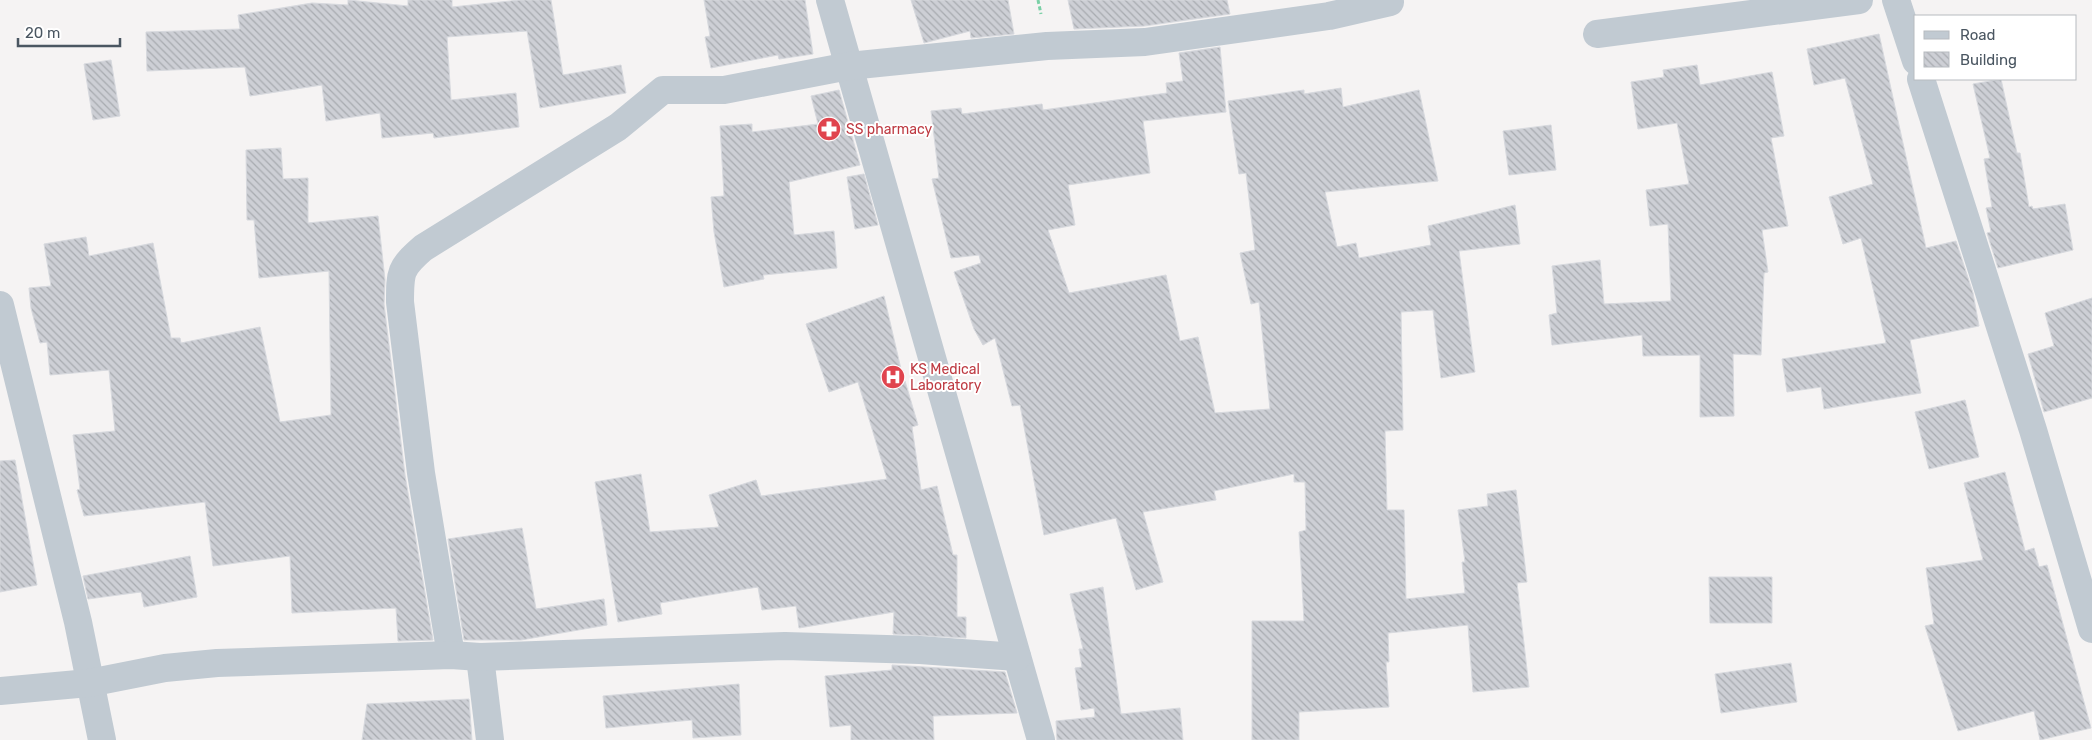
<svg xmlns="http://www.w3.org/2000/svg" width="2092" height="740" font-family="Rubik,sans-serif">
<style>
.building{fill:url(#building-back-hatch);stroke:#d7d9de}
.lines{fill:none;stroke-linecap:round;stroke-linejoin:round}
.path{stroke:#7ad0a6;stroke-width:3;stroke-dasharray:4 2.5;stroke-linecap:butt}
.street{stroke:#c1cad2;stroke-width:28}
.labels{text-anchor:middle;stroke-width:4;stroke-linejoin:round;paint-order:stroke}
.health-label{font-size:14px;fill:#be3a42;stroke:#fff;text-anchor:start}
</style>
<defs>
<pattern id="building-back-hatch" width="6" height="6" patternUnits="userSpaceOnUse" patternTransform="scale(1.25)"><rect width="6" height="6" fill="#cdcfd5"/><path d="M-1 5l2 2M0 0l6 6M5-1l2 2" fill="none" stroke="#a8abb0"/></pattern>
</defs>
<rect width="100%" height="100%" fill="#f5f3f3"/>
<g class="building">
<polygon points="348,0 408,6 408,0 452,0 452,7 520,0 551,0 563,75 621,65 626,93 540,108 527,31 447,37 451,100 516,93 519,127 434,138 433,133 382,138 380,113 326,121 322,85 250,96 245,67 147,71 146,32 240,29 238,15 312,3 348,5"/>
<polygon points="704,0 805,0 813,54 779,59 778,55 711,68 705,37 710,36"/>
<polygon points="911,0 1008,0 1014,34 971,38 970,31 924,43"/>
<polygon points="1068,0 1227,0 1230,14 1144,26 1074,29"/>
<polygon points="1879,34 1926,248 1956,241 1973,293 1979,326 1910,340 1921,393 1824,409 1821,387 1787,392 1782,359 1886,343 1861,238 1843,244 1829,197 1873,184 1845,78 1814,85 1807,49"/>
<polygon points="1220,47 1226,112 1143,121 1150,173 1068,185 1075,225 1048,230 1069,293 1166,275 1180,341 1198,337 1215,413 1270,409 1259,302 1251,304 1240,253 1255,250 1246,173 1239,174 1228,101 1304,90 1304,94 1341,88 1343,107 1419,90 1438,181 1325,192 1337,247 1356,243 1359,258 1431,245 1428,226 1515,205 1520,244 1459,251 1475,372 1441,378 1433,310 1401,312 1403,430 1385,431 1387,510 1404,510 1406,599 1465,593 1462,562 1465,562 1458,510 1488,506 1487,494 1516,490 1527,582 1517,583 1529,687 1473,692 1468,625 1388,633 1389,662 1386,662 1389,707 1299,712 1299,740 1252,740 1252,621 1304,621 1299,532 1306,530 1305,482 1294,482 1294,474 1214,491 1216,500 1143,512 1163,582 1136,590 1116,518 1044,535 1020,405 1012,406 995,338 983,345 974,329 954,272 981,263 979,255 951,258 932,179 939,178 931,111 961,108 962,114 1042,104 1043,110 1167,93 1166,83 1183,81 1179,53"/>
<polygon points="111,60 120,116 93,120 84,64"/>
<polygon points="1697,65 1700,85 1772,72 1784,136 1771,138 1788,226 1762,230 1768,272 1764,273 1761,355 1733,354 1734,416 1700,417 1700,355 1643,356 1642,335 1552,345 1549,315 1557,313 1552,266 1600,260 1604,304 1671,301 1668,224 1650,226 1646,190 1689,184 1677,123 1638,129 1631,82 1664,77 1663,70"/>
<polygon points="2001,79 2017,153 2020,153 2029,207 2032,206 2033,209 2065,204 2073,250 1998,268 1987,233 1991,232 1986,208 1992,207 1984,159 1990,158 1973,84"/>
<polygon points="839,90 860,165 789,182 794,235 834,231 837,268 763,275 764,279 724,287 714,232 711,197 724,196 720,126 752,124 752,132 818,124 811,96"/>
<polygon points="1551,125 1556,170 1509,175 1503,131"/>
<polygon points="281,148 283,179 308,178 308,223 378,216 385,280 384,304 405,475 433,640 398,641 396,608 292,613 290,556 213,566 205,502 84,516 77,490 80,489 73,435 115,431 109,370 50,375 47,342 40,343 31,308 29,288 51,286 44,244 86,237 89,256 153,243 171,338 180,338 181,343 260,327 280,422 331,415 329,271 259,278 254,220 247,220 246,150"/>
<polygon points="864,174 878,225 855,229 847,177"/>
<polygon points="884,296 904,382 905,381 918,425 912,427 921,490 937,486 953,555 957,555 957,617 966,617 966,638 893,634 894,612 799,628 796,606 762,610 758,587 660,603 662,614 618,622 595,482 641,474 650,532 719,527 709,495 756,480 761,496 887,479 858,382 829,392 806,324"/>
<polygon points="2092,298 2092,398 2044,412 2028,354 2054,346 2045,313"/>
<polygon points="1965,400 1979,457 1929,469 1915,412"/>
<polygon points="15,460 37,585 0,592 0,461"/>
<polygon points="2005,472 2025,551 2034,548 2039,567 2047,565 2091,728 2040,740 2034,711 1958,731 1925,626 1934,624 1926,568 1983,560 1964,483"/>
<polygon points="522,528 536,609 604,599 607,625 521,640 464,640 448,539"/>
<polygon points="190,556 197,597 144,607 141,592 88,599 83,576"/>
<polygon points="1709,577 1772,577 1772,623 1710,623"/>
<polygon points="1103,587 1121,714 1180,708 1183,740 1057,740 1056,721 1095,717 1094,708 1081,710 1075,668 1082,667 1079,649 1083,649 1070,594"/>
<polygon points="1791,663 1797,702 1721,713 1715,674"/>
<polygon points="892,665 1005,672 1017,713 933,716 934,740 851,740 851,725 830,727 825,676 892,670"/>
<polygon points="739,684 741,735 693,738 692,720 606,728 603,696"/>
<polygon points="469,699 472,740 362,740 367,704"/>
</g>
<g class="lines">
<polyline class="path" points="1038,0 1041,14"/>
<g class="street">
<polyline points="830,0 1041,740"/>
<polyline points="1896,0 1916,61"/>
<polyline points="1597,34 1859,0"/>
<polyline points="1921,79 2033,430 2092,629"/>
<polyline points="0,305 78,622 102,740"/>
<path d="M451,655L421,473L400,302C400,272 400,268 423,248L618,127L663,90H724L849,66L1047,46L1145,42L1329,16L1390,2"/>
<polyline points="480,657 490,740"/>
<polyline points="0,691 89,683 165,668 217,663 451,655 480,657 785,646 920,650 1017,657"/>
</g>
</g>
<defs>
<g id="pharmacy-disc" transform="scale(1.25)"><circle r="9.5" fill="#e0444e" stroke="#fff"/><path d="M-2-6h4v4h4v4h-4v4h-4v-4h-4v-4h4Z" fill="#fff"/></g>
<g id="hospital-disc" transform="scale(1.25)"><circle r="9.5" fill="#e0444e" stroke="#fff"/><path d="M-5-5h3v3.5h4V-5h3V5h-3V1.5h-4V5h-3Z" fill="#fff"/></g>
</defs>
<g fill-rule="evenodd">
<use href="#pharmacy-disc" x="829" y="129"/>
<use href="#hospital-disc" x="893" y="377"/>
</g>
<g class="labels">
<g class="health-label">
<text x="846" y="134">SS pharmacy</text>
<text x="910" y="374">KS Medical<tspan x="910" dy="16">Laboratory</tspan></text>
</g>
</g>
<rect x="1914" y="15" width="162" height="65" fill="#ffffff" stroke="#b7bbc0"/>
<rect x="1924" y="31" width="25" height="8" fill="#c1cad2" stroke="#b7bbc0"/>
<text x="1960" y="40" font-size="15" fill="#4a5661">Road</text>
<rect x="1924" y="52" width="25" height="15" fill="url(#building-back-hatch)" stroke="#b7bbc0"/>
<text x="1960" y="65" font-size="15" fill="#4a5661">Building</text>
<path d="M18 38v8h102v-8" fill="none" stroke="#4a5661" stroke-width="2.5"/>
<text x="25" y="38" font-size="15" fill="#4a5661" stroke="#ffffff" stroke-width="4" paint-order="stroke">20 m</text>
</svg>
